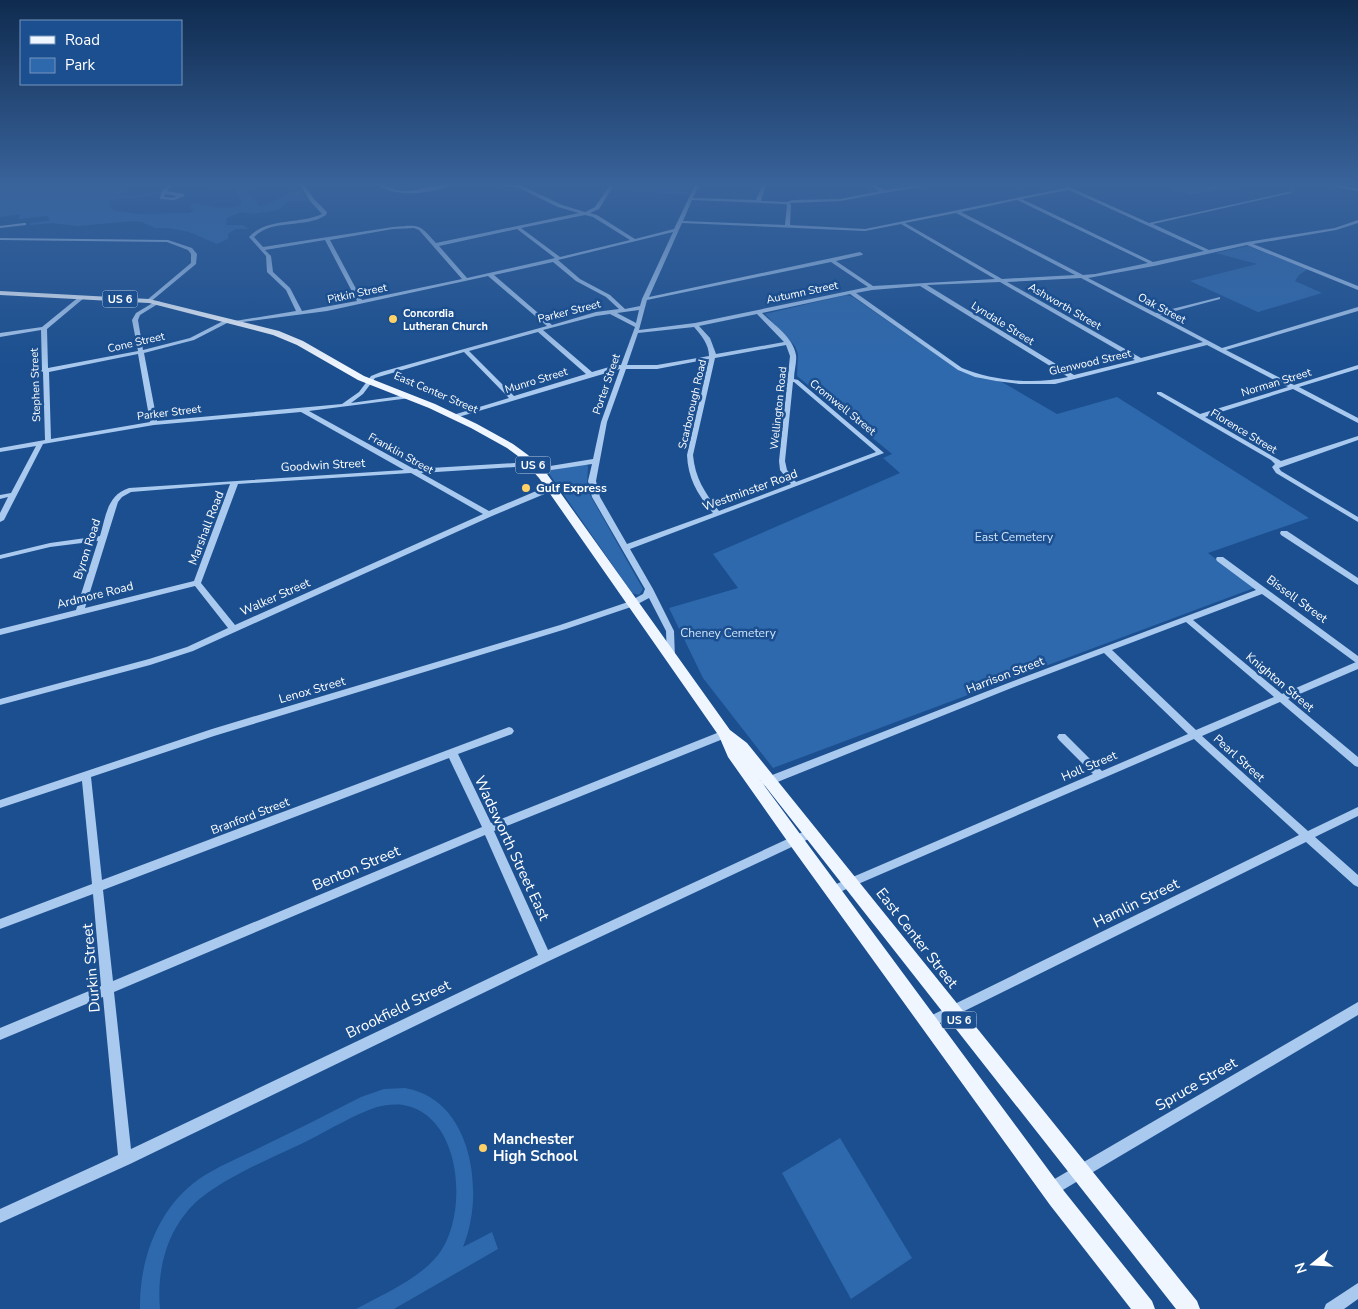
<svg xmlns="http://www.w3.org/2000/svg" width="1358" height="1309" font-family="'Nunito Sans',sans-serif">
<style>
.green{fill:#2e69ad}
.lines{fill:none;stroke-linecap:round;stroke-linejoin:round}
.minor{fill:#a9c9ee;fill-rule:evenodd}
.major{fill:#f0f6ff;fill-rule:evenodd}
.poi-dot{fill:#ffd166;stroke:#1b4f8f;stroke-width:2}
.labels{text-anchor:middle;stroke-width:5;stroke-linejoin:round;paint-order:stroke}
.far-street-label{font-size:11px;fill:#fff;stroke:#1b4f8f}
.shield{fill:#1b4f8f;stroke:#bbcadd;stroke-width:1}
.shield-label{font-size:11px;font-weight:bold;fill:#fff}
.far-poi-label{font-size:11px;font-weight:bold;fill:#fff;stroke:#1b4f8f;text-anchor:start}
.street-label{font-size:12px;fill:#fff;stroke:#1b4f8f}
.poi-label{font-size:12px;font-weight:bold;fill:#fff;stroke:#1b4f8f;text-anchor:start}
.park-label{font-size:12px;fill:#cfe3fa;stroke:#1b4f8f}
.near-street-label{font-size:15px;fill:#fff;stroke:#1b4f8f}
.near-poi-label{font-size:15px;font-weight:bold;fill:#fff;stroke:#1b4f8f;text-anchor:start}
</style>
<rect width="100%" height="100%" fill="#1b4f8f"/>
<g class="green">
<path d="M0,185H131L118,197L158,193V195L109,200L110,207L113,210L137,214L189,213L194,211L190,208L192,203C206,205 228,212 242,204L236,189L207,188L214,185H255L247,190L259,206C273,204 290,190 300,191L308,201H288L279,210L253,214L241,212L227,218L226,225H243L249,229H235L228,234V239L217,244L189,232L169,228H155L142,222L133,221L77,226L52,223L30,225V223L49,221V218L47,216L18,219L21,214L0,217Z"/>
<polygon points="616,185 654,185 663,186 661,190 689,192 688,195 613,190"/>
<polygon points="1166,185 1246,185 1189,195"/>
<polygon points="1248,246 1308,269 1299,275 1295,281 1322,293 1258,312 1190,281 1257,264 1216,253"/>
<polygon points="846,295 853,297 960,371 980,378 1002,382 1057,414 1117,397 1309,518 1208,553 1254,588 773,768 703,678 669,608 738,588 713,554 900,473 883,458 892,454 797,376 798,354 795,346 765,314"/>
<polygon points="586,464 588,466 587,486 589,493 643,589 639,595 632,593 548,472 552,470"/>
<path d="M405,1088C474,1100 485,1195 463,1247L492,1232L498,1249L394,1309H356C383,1294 418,1280 438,1255C469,1216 463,1115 403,1105C394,1104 385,1105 377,1107C353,1115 331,1129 309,1140C273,1158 210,1182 186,1213C164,1240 157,1275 160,1309H140C139,1260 158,1208 199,1179C218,1166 241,1157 263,1146C296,1130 328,1114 361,1097L384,1089Z"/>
<polygon points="840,1138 912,1258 851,1299 782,1173"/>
</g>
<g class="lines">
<g class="minor">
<path d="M169,185H173L166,191L184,194V196L174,200L160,199L161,192ZM165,194L177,196L173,198L164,197Z"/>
<path d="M300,185H304L314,199L327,212L326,215C305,229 273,218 254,237L263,247L393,227C420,225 418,223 436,243L579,213L558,207L517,187L499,186L497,185H520L562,205L585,212L595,207L610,185H614L599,209L590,213L597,215L635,239L674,229L695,185H699L693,198L756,200L762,185H766L761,201L786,202L793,200L840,199L880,191L868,185H873L885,190L925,185L923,186L840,201L790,203L791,205L790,225L865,229L1065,188L1067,186L1149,223L1293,191L1291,193L1153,224L1209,250L1247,242L1335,228L1358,220V223L1336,230L1253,244L1358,286V290L1247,245L1154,266L1088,278L1156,313L1220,297V299L1160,315L1222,348L1358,307V311L1226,350L1294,385L1358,365V369L1299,387L1358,418V423L1293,389L1205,417L1281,461L1358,436V440L1279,468L1281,471L1358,517V522L1276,473L1272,467L1275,464L1271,460L1157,394V392H1161L1200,414L1288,387L1207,345L1055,384H1019L996,381L975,377L958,370L850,294L762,313C774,325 793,337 796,355C797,362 794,371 794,379L798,380L884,453L630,549L653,589L674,631L675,658L674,660L671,661L667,658L666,631L649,598L634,606L566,629L214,736L91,777L102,880L509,727L512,728L514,731L512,734L458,754L491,823L722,731H728L730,734L728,737L494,831L548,950L807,830L811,829L815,830L816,833L815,836L549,961L130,1164L0,1223V1209L118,1155L103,997L0,1040V1028L101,986L93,894L0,929V919L92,884L82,781L0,808V800L212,729L560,625L628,602L643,594L645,589L592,497L588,481L592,464L538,472L534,470L538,468L593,459L601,422L620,369L455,418L453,417V415L509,398L464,352L375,378L363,394L351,403L408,395L411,397L410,398L309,411L414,469L515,463L532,461V463L515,467L421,473L489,511L548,486H554V490L492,516L193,651L150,665L0,705V699L149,659L187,647L228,628L195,586L0,635V629L76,610L98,541L50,547L0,559V555L50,543L100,536C106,516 107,495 129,488L404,470L301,412L154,425L43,444L4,520L0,522V513L8,497L0,499V495L11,493L36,446L0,452V448L45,440L43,372L41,371L42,370L41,330L0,337V333L42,327L80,296H84V298L47,329L48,368L138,351L132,320L136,313L156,301L161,302L140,315L138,320L143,350L190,338L227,319H231V321L194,340L144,353L157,421L342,404L359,392L371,376L381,372L547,326L488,276L327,311L235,323V321L296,311L286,290L267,272L266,256L249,237C267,217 299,225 322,214L310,201ZM1069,190L1204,251L1153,262L1022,199ZM692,200L785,204L787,205L785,225L683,221ZM1017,200L1148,263L1095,274L1083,275L961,212ZM956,213L1075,275L1002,279L905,223ZM585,215L593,217L630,240L560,257L521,228ZM682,223L865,231L901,224L995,279L873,286L836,261L862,255L863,254L860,252L649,297ZM414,228L419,230L462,279L362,300L330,240L393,229ZM517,229L555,258L467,278L439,246ZM673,232L642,299L640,306L625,309L610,295L580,279L558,260ZM325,240L357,301L302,311L290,288L273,272L271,256L265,250ZM553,262L576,281L606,297L619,309L596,312L552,325L494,275ZM831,262L868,287L695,323L639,330L647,300ZM1081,278L1203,342L1141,358L1007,282ZM1000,282L1135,360L1074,375L927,285ZM920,286L1068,377C1035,385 994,381 962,368L856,293L872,290ZM639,310L636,323L617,313ZM610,314L635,327L621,365H616L592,372L543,330L596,316ZM757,314L784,342L716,354L710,338L699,326ZM694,327C701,335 709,344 709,356L657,365H627L638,333ZM538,332L586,374L514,396L469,351ZM786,345L790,356L779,461L780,470L791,484L719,511C705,493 695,478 693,455L715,358ZM138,354L150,422L51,439L49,372ZM709,359L687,455C688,479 698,495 713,513L627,544L600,497L596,481L607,422L626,369H657ZM793,382H794L876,452L796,482L787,470L785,461ZM411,473L483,514L235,625L201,583L238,484ZM230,484L194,581L85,608L118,502L122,497L131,492ZM449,758L482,827L113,981L103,890ZM485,835L538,955L131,1149L114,992Z"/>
<path d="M378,185C385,184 390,189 397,190C415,194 433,183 450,185C430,194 397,198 378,185Z"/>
<polygon points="1328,185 1335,185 1358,189 1358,191"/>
<polygon points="24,223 26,223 26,225 0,228 0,226"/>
<polygon points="0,238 168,240 192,248 197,254 196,264 149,303 147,302 147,300 191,263 191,254 188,250 167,242 0,240"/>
<polygon points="1281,531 1287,531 1358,578 1358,585 1281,535 1280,533"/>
<path d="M1217,557H1223L1358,656V669L1288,699L1358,757V767L1355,766L1280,702L1202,736L1308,831L1358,807V816L1315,837L1358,875V887L1354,885L1306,842L932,1027L928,1029L924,1027L922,1023L924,1019L1299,835L1194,739L835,894L831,896L827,894L826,891L827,888L1093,774L1059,740L1057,737L1059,734H1065L1102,771L1188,734L1104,653L1009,689L770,785L766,786L762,785L761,782L762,779L1003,685L1256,590L1217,561L1216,559ZM1262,594L1355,662H1356L1282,694L1193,620ZM1186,622L1274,697L1196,730L1112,650Z"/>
<polygon points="1358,1002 1358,1015 1056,1194 1051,1196 1046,1194 1044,1189 1046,1184"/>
<polygon points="1358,1283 1358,1299 1344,1309 1324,1309 1326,1304"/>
</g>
<polygon class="major" points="0,291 149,299 279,331 303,341 364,376 435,404 477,424 513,444 528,455 547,474 730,730 747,743 1197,1301 1200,1309 1176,1309 758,777 1064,1191 1152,1301 1155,1309 1131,1309 1050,1205 790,845 728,757 719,736 539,478 522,459 507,448 471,428 429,408 358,380 297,345 273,335 149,303 0,295"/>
</g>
<linearGradient id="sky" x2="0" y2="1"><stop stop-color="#0f2b4f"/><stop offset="0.5" stop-color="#39639b"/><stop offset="1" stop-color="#39639b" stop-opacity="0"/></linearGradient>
<rect width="1358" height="368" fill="url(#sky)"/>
<g class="poi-dot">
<circle cx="393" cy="319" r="5"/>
<circle cx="526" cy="488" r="5"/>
<circle cx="483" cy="1148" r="5"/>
</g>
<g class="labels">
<g class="far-street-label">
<text transform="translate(802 292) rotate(-12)" y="4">Autumn Street</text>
<text transform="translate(357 293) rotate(-12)" y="4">Pitkin Street</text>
<text transform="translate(1065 306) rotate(30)" y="4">Ashworth Street</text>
<text transform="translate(1162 308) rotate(28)" y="4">Oak Street</text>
<text transform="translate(569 311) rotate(-14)" y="4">Parker Street</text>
<text transform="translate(1003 323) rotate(32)" y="4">Lyndale Street</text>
<text transform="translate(136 342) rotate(-13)" y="4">Cone Street</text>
<text transform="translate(1090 362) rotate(-13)" y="4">Glenwood Street</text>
<text transform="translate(536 380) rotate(-17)" y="4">Munro Street</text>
<text transform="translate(1276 382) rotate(-17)" y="4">Norman Street</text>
<text transform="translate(606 384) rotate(-71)" y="4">Porter Street</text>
<text transform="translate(35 385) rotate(-92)" y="4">Stephen Street</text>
<text transform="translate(436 392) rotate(23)" y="4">East Center Street</text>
<text transform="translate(692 404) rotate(-77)" y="4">Scarborough Road</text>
<text transform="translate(843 407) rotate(39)" y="4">Cromwell Street</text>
<text transform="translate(778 408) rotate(-84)" y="4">Wellington Road</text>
<text transform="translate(169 412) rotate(-7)" y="4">Parker Street</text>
<text transform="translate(1244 431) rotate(31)" y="4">Florence Street</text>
<text transform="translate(401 453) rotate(29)" y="4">Franklin Street</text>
</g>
<g class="shield">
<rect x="102.5" y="290.5" width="35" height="17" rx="4"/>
<rect x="515.5" y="456.5" width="35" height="17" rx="4"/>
<rect x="941.5" y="1011.5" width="35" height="17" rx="4"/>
</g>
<g class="shield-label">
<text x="120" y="303">US 6</text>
<text x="533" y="469">US 6</text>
<text x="959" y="1024">US 6</text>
</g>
<g class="far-poi-label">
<text x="403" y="317">Concordia<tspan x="403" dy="13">Lutheran Church</tspan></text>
</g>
<g class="street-label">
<text transform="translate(323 465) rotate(-3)" y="4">Goodwin Street</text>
<text transform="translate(750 490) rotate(-20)" y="4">Westminster Road</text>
<text transform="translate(206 528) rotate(-69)" y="4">Marshall Road</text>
<text transform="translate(87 549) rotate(-72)" y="4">Byron Road</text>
<text transform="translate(95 595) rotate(-14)" y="4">Ardmore Road</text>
<text transform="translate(275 597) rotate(-24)" y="4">Walker Street</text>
<text transform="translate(1297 599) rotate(36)" y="4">Bissell Street</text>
<text transform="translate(1005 675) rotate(-21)" y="4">Harrison Street</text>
<text transform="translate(1280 682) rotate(40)" y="4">Knighton Street</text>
<text transform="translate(312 690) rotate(-16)" y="4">Lenox Street</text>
<text transform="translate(1239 758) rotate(42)" y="4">Pearl Street</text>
<text transform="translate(1089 766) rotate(-23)" y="4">Holl Street</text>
<text transform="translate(250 816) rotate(-21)" y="4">Branford Street</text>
</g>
<g class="poi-label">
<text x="536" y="492">Gulf Express</text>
</g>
<g class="park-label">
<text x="1014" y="541">East Cemetery</text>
<text x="728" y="637">Cheney Cemetery</text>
</g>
<g class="near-street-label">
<text transform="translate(512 848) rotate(65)" y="5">Wadsworth Street East</text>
<text transform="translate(356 868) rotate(-23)" y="5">Benton Street</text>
<text transform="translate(1136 903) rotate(-26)" y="5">Hamlin Street</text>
<text transform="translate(917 938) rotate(52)" y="5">East Center Street</text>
<text transform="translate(91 968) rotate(-95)" y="5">Durkin Street</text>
<text transform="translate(398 1009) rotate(-26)" y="5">Brookfield Street</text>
<text transform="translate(1196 1084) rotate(-30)" y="5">Spruce Street</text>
</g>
<g class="near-poi-label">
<text x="493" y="1144">Manchester<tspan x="493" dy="17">High School</tspan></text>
</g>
</g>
<rect x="20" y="20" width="162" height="65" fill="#1b4f8f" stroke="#7695bc"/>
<rect x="30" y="36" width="25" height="8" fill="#f0f6ff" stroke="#7695bc"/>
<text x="65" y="45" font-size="15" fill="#ffffff">Road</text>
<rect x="30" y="58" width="25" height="15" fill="#2e69ad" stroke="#7695bc"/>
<text x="65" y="70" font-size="15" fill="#ffffff">Park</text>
<g transform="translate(1313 1264) rotate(252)" stroke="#1b4f8f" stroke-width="4" paint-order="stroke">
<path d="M0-4L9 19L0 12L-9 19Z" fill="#ffffff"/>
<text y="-8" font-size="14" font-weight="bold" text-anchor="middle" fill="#ffffff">N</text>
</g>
</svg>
